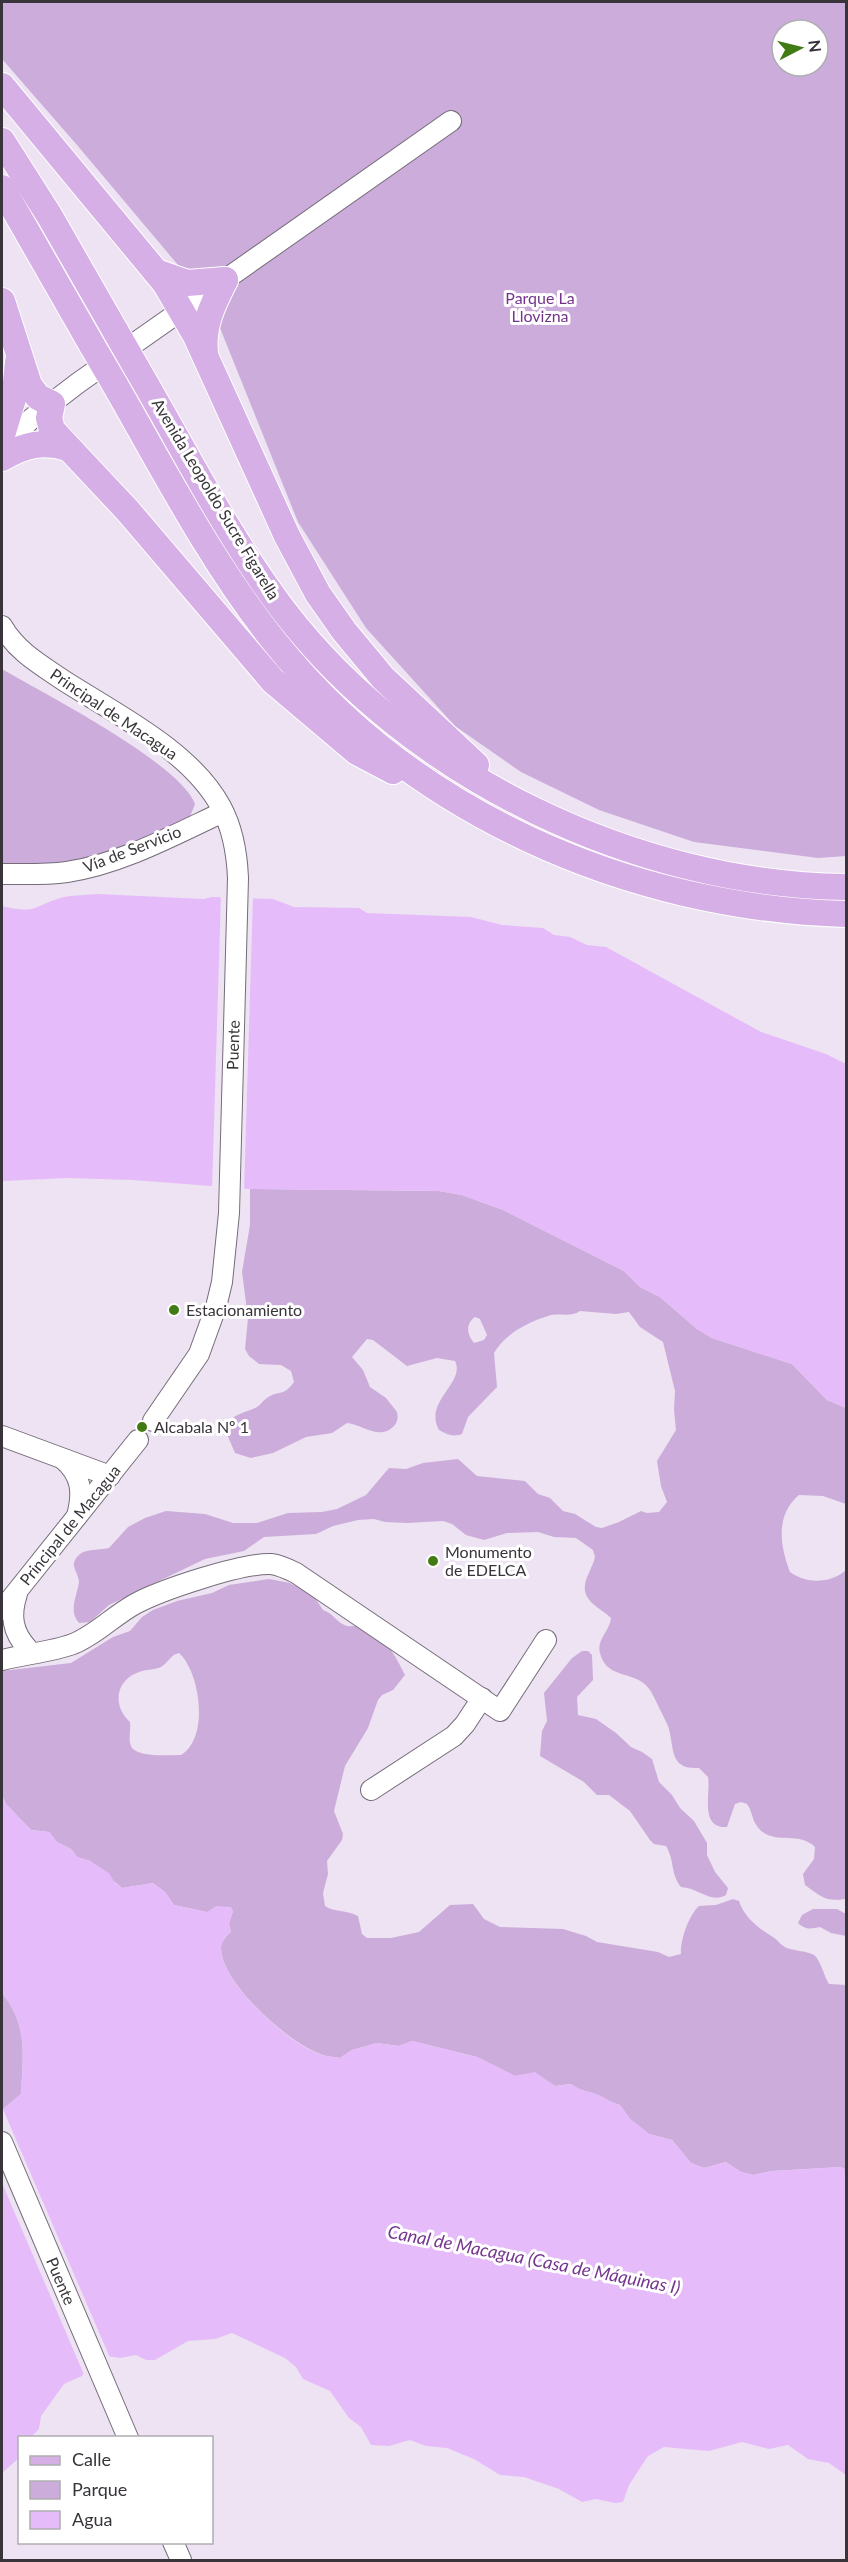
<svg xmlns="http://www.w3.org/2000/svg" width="848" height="2562" font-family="Lato,sans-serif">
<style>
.green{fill:#ccacda;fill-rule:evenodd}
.water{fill:#e6bbf9}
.pier{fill:#ede3f2}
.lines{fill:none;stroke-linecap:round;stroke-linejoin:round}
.minor-casing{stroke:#756c79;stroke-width:22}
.major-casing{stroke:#fff;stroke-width:28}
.minor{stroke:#fff;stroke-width:20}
.major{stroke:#d6afe6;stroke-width:26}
.major-bridge-casing{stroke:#fff;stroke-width:28;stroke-linecap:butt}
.major-bridge{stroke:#d6afe6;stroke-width:26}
.poi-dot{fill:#417b14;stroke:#fff;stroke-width:2}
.labels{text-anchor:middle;stroke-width:6;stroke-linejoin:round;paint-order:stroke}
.park-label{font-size:16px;fill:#74348d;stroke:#fff}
.street-label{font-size:16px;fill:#38343a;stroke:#fff}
.poi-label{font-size:16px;fill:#38343a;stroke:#fff;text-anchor:start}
.water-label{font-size:18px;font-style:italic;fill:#76368f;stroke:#fff}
</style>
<rect width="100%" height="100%" fill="#ede3f2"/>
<g class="green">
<path d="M2,2H846V856L818,858L694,842L599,810L521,772L455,726L366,628L298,522L210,303L77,145L2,59ZM782,30H818V66H782Z"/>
<path d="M2,669C43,693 180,763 195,804L189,819L104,855L45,868L2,870Z"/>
<path d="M250,1189L439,1191L462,1195L503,1210L624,1271L640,1287L660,1297L697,1329L712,1338L792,1364L827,1400L846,1408V1504L823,1496L799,1495C775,1515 780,1546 790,1572C806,1584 831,1584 846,1570V1899C825,1902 822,1897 805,1885L803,1874L814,1859L815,1847C798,1830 771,1847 757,1826C752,1820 752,1810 747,1804L741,1802L735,1804L727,1827C699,1828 711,1794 708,1777L699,1768C668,1770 675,1747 668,1726C664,1717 658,1706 654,1697C641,1666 608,1684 600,1653C596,1640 610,1631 611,1618C605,1612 598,1609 592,1603C576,1587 591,1574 595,1557L593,1550L576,1538L554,1537L538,1532L507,1533L484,1540L466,1535L452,1524L443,1521L407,1523L385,1522L374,1519L358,1520L333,1526L316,1534L264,1537L244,1551L205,1559L109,1605L90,1622L79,1623C68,1611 77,1596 79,1582C79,1575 71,1566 75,1560C82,1547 98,1551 109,1548L128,1527L145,1518L166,1511L205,1514L233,1523H257L288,1513L322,1512L337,1509L366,1495L389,1468L406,1469L423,1463L458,1459L477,1476L525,1481L538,1494L550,1498L563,1511L575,1514L596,1527L602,1528L619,1522L641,1511L647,1513L659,1512L667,1502L661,1486L657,1461L676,1430L674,1410L675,1391L663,1342L640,1327L629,1312L616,1314L580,1311C570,1318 558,1312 548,1316C528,1322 505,1334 494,1353L497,1387L468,1417L462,1434C453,1437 448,1435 439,1430C423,1401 466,1383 455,1361L437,1358L407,1366L373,1340L367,1339L352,1357L363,1370L370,1387L386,1398L397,1412C398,1418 398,1421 394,1426C379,1441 364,1425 347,1423L332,1433L306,1437L273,1453L251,1458L235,1453L226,1432C228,1414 243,1414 257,1407C261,1405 263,1400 267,1398C280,1389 282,1398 294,1382L291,1371L281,1365L259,1364L249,1356L245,1349L248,1318L242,1272L250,1225ZM475,1317L480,1319L487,1335L484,1340L474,1343C467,1335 465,1324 475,1317Z"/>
<path d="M269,1579L290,1583L313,1595L323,1610C333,1613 337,1623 347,1626C351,1627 357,1625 361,1627C385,1635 395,1655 405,1675L393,1690L382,1695L378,1700L368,1728L345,1766L334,1811L343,1834L342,1840L327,1861L328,1874L323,1893L325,1906C333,1912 347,1910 358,1916L362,1934L367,1938H391L419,1932L450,1905L473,1904L484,1919L500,1927L563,1929L586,1936L597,1942L658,1952L669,1957L681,1954C680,1940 689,1915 699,1906L716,1905L733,1899L739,1901C744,1917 758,1928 773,1937C778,1940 781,1946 787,1948C795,1951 807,1951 814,1955C820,1959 824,1976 829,1984L846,1985V2170L841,2167L772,2171L753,2175L741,2172L726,2162L704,2168L691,2163L672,2140L649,2134L630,2119L620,2105C611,2103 606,2098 598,2095C586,2090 584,2093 571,2084L555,2086L535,2073L515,2076L477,2057L412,2041L399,2046L377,2043L352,2050L340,2058C333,2057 324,2056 318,2053C288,2042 220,1982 221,1947C222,1941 226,1936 231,1932L229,1923L233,1911L207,1912L174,1905L165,1892L153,1883L122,1888L90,1861L77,1857L71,1849L57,1842L49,1832L31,1830L6,1804L2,1795V1671L71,1663L113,1637L130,1631L142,1617L153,1610L177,1601L212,1593L229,1585ZM179,1653C200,1672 210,1737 181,1755C170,1755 136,1758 131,1746C128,1740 131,1729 130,1722C111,1705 116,1678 142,1671C148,1669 155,1670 161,1667C169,1662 170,1655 179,1653Z"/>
<path d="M582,1651H588L592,1655L593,1680L577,1697L578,1715L596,1719L616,1733L631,1747L642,1752L652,1759L659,1782L672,1795L680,1808L694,1821L707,1843V1855L715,1872L728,1888L726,1895C711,1904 699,1888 681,1887C670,1873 675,1861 666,1846L654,1844L650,1840L630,1811L609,1795H597L584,1782L540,1756L542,1731L547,1721L544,1693L572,1658Z"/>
<path d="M813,1909H837L846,1914V1936L831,1933L820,1927C811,1929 805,1930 798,1923L802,1915Z"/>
<path d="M2,1993C28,2025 23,2054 21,2094L3,2109Z"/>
</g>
<g class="water">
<path d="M97,894L204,899L212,897L273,899L294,907L359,908L367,913L471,917L502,925L543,928L554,935L570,937L587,945L606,947L761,1032L826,1054L846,1064V1408L827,1400L792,1364L712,1338L697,1329L660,1297L640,1287L624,1271L503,1210L462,1195L439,1191L250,1189L133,1180L67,1178L2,1181V906C39,915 33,905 64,897C75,895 87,895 97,894Z"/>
<path d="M2,1795L6,1804L31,1830L49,1832L57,1842L71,1849L77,1857L90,1861L109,1873L115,1883L122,1888L153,1883L165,1892L174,1905L207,1912L216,1906L231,1907L233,1911L229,1923L231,1932C226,1936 222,1941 221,1947C220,1982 287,2042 317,2053C324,2056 333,2057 340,2058L352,2050L377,2043L398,2046L412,2041L477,2057L515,2076L535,2072L555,2086L571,2084C584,2093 586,2090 598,2095C606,2098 611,2103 620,2105L630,2119L649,2134L672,2140L691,2163L704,2168L726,2162L741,2172L753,2175L772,2171L841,2167L846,2170V2475L829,2463L808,2459L788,2445L769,2449L742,2442L709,2451L664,2447L648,2456L629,2485L623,2502L615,2503L596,2499L582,2502L559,2489L524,2477L500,2475L474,2459L447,2448L426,2446L410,2440L389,2446L371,2445L361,2427L349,2418L330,2391L303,2379L296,2367L285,2358L232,2333L215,2339L188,2341L155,2360H146L136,2355L120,2358L107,2356L93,2359L82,2376L64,2384L41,2416L39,2429L31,2437L20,2438L19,2458L2,2473V2110L21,2094C23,2054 28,2025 2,1993Z"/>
</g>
<g class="pier">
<polygon points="221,894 253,895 244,1192 212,1189"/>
<polygon points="2,2107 111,2360 95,2362 85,2377 2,2183"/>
</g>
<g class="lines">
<g class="minor-casing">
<g id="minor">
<polyline points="2,450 31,419 78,383 451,121"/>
<path d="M2,626C17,652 41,665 66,682C118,715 192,752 221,807C233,829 237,854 238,878L229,1213L222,1282L216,1307L199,1354L153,1421"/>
<path d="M2,874C23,874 45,875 67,872C121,864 174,835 223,812"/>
<polyline points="2,1436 110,1476"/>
<path d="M63,1459C82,1475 83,1493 77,1516"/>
<path d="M17,1594C10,1615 12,1632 28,1649"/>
<polyline points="2,1610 138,1440"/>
<path d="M2,1660C25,1654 51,1652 73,1644C96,1635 113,1616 135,1604C161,1590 241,1563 271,1564C280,1565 288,1569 296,1573L500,1711L546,1640"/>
<polyline points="371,1790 454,1736 465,1724 482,1698"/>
<polyline points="2,2142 128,2438"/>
<polyline points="173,2542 181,2560"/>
</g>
</g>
<g class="major-casing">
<g id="major">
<polyline points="2,86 165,283 196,336 287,536 318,594 344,631 383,678 476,765"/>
<polyline points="2,141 49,215 116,332"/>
<polyline points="2,188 93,347"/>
<polyline points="156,272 187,283 225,280"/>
<polyline points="2,301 29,385 38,397 52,404 49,418 52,430 128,511 273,681 357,752 393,771"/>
<path d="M205,353C202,325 213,304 225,280"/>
<path d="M136,367C184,449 227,536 284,611C411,777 638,885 846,887"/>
<path d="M114,383C164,470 211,562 274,641C411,813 629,908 846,914"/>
<polyline points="2,435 15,392 18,362"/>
<path d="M2,458C24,445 43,440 68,448"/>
</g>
</g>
<use href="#minor" class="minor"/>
<use href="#major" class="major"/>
<g class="major-bridge-casing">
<g id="major-bridge">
<polyline points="116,332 136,367"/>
<polyline points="93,347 114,383"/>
</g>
</g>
<use href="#major-bridge" class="major-bridge"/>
</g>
<g class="poi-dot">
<circle cx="174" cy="1310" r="6"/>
<circle cx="142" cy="1427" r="6"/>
<circle cx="433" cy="1561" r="6"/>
</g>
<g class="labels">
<g class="park-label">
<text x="540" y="304">Parque La<tspan x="540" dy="18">Llovizna</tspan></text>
</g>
<g class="street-label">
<text transform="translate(216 499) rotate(59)" y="6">Avenida Leopoldo Sucre Figarella</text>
<text transform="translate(114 714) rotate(34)" y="6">Principal de Macagua</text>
<text transform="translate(132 849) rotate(-21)" y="6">Vía de Servicio</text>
<text transform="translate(233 1045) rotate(-88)" y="6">Puente</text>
<text transform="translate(70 1525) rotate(-51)" y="6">Principal de Macagua</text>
<text transform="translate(61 2281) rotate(67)" y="6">Puente</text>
</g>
<g class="poi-label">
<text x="186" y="1316">Estacionamiento</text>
<text x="154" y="1433">Alcabala Nº 1</text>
<text x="445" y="1558">Monumento<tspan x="445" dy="18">de EDELCA</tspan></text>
</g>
<g class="water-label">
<text transform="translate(534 2260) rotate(11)" y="6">Canal de Macagua (Casa de Máquinas I)</text>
</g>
</g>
<rect width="848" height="2562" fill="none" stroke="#38343a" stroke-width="6"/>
<rect x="18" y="2436" width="195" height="108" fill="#ffffff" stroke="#afaeb0" stroke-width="1.5"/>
<rect x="30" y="2456" width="30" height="9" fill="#d6afe6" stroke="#afaeb0" stroke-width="1.5"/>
<text x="72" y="2466" font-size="18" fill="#38343a">Calle</text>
<rect x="30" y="2481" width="30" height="18" fill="#ccacda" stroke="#afaeb0" stroke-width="1.5"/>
<text x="72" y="2496" font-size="18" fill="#38343a">Parque</text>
<rect x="30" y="2511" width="30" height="18" fill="#e6bbf9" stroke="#afaeb0" stroke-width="1.5"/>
<text x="72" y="2526" font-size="18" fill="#38343a">Agua</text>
<g transform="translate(800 48) rotate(83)"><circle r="28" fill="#ffffff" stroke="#afaeb0" stroke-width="1.5"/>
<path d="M0-4.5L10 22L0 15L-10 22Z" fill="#417b14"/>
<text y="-9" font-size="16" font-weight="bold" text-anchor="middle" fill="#38343a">N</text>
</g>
</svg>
